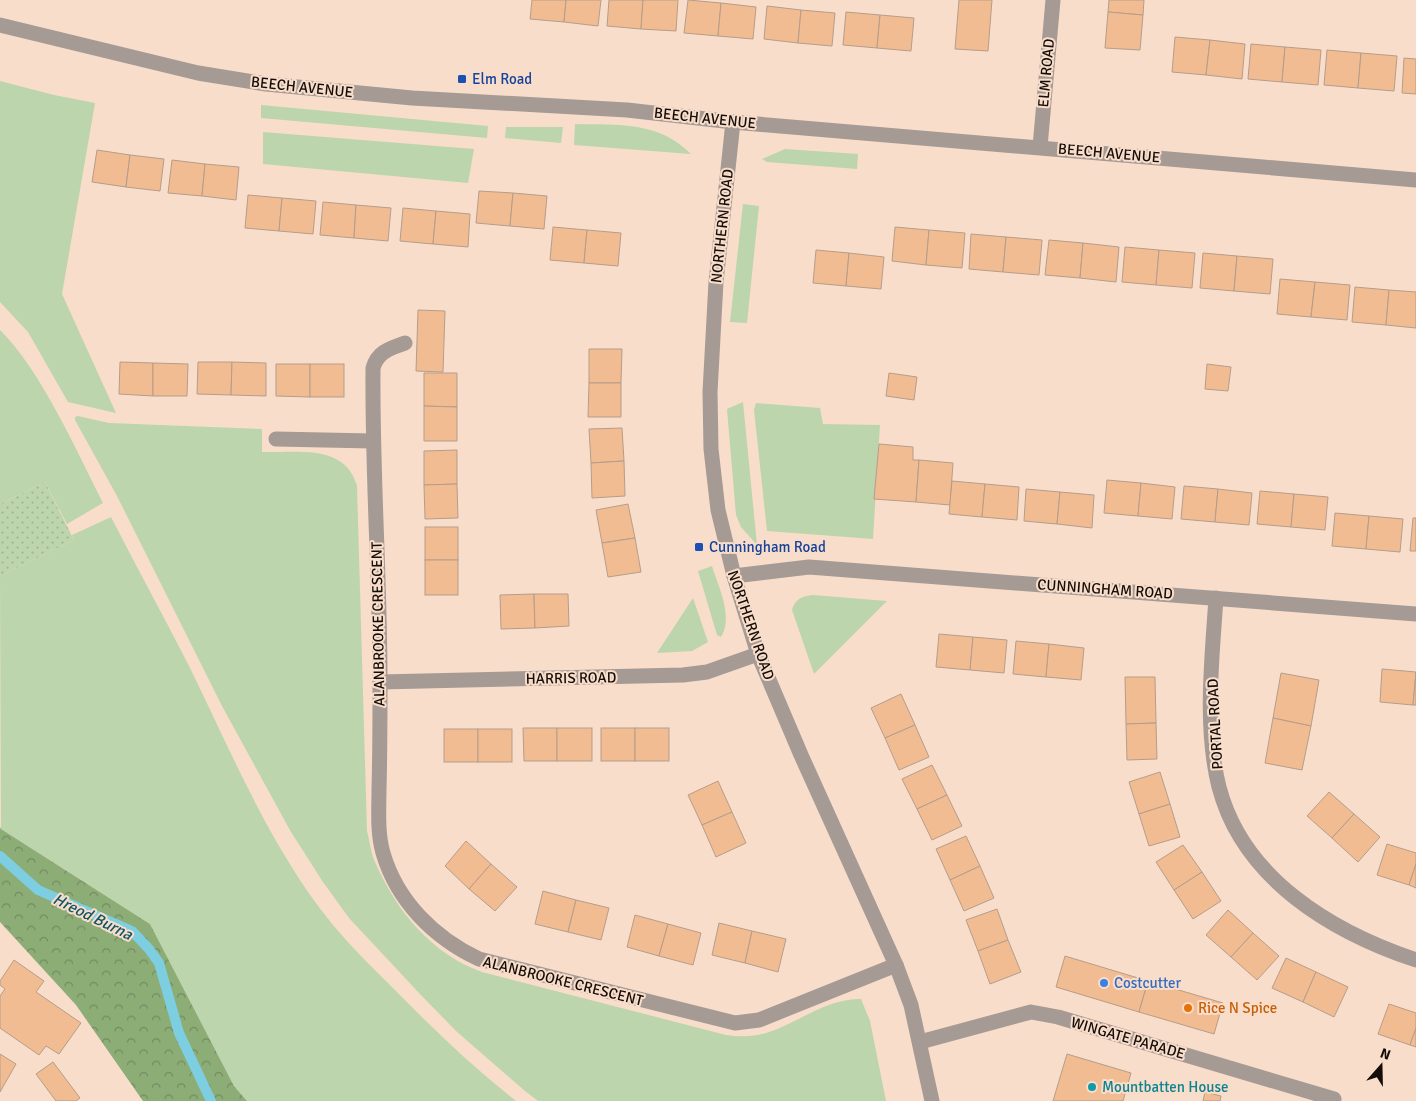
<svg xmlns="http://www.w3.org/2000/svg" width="1416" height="1101" font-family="Signika,sans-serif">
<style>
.grass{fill:#bdd5ac}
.forest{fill:url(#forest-crowns)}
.park{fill:url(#park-dots)}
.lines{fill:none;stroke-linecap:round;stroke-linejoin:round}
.stream{stroke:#7ecee2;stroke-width:10}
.building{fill:#f2bc92;stroke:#b59d8b}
.minor{stroke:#a69a94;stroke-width:15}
.transit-dot{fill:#1a4fb4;stroke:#f8ddcb;stroke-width:2}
.shop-dot{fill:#3f7fe0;stroke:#f8ddcb;stroke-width:2}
.food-dot{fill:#e8710a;stroke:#f8ddcb;stroke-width:2}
.culture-dot{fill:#0f9aa8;stroke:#f8ddcb;stroke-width:2}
.labels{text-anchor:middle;stroke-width:4;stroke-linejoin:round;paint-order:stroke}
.street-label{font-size:15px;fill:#150d07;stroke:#f8ddcb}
.transit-label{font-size:15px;fill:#164399;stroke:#f8ddcb;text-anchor:start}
.shop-label{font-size:15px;fill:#366cbe;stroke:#f8ddcb;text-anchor:start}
.food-label{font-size:15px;fill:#c56008;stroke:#f8ddcb;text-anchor:start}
.culture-label{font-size:15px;fill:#0d838f;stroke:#f8ddcb;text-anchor:start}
.water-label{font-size:16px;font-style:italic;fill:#105664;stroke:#f8ddcb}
</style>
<defs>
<pattern id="forest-crowns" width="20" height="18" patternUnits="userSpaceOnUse" patternTransform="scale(1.25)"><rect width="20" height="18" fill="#8dad77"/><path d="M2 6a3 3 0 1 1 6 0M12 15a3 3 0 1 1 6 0" fill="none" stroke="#728b60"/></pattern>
<pattern id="park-dots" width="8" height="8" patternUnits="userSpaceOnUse" patternTransform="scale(1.25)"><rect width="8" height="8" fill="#bdd5ac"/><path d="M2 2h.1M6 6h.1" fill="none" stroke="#a2b692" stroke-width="1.8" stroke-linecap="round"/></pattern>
</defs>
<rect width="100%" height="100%" fill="#f8ddcb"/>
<g class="grass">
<polygon points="0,81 54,95 95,103 62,294 116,413 68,402 28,332 0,302"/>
<polygon points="261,105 488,126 487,138 261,118"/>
<path d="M575,124C619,125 658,121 691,154L574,145Z"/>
<polygon points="506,127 563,127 561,143 505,138"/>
<polygon points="263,132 474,149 468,183 263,164"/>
<polygon points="785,149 858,154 857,169 767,162 762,159"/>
<polygon points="743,204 759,206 747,323 730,322"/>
<path d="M0,330C42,372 76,450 103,503L67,524L45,482L0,504Z"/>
<polygon points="743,402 757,545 741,527 736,515 727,409"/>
<polygon points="756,403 820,408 823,424 880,425 873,539 767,531 754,410"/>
<path d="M78,416L109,423L262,429V452C297,453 345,443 357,486L367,831C370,842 371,854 376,864C397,912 432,954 482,972L726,1035C741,1037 755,1037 769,1032C799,1022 828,998 861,999L870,1021L886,1101H538L525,1091L456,1031L419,993L349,918L323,882L291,832L222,706L117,496L75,420V417Z"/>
<path d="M111,517C136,566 163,615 188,664C232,753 270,848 333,925C352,948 375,970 396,991C434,1030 473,1067 516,1101H247L234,1086L150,924L1,829L0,576L74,540L72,535Z"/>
<path d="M712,566C718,586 734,617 721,637L717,635L698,571Z"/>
<path d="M813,595L887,601L814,674L792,610C795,599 802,596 813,595Z"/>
<polygon points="693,598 708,642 692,651 657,653"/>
</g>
<polygon class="forest" points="0,827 1,829 150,924 234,1086 247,1101 143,1101 76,1005 0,922"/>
<polygon class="park" points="45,482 74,540 0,576 0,504"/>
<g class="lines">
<polyline class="stream" points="0,856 38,890 132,931 149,949 159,963 179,1033 211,1101"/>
</g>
<g class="building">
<polygon points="532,0 566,0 564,22 530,19"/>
<polygon points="566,0 601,0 598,26 564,22"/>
<polygon points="609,0 643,0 641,29 607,26"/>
<polygon points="643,0 678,0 676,31 641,29"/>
<polygon points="688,0 721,3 718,36 684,33"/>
<polygon points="959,0 992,0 988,51 955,49"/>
<polygon points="1109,0 1144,0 1143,15 1108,12"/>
<polygon points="721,3 756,7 753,39 718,36"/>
<polygon points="767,6 801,10 798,43 764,39"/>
<polygon points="801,10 835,13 832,46 798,43"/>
<polygon points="846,12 880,15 877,48 843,45"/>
<polygon points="1108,12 1143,15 1140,50 1105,48"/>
<polygon points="880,15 914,18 911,51 877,48"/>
<polygon points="1175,37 1210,40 1206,75 1172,72"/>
<polygon points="1210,40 1245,44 1242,79 1206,75"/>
<polygon points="1251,44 1285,47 1282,82 1248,79"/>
<polygon points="1285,47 1321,50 1318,85 1282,82"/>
<polygon points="1327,50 1361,53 1358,88 1324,85"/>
<polygon points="1361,53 1397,56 1394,91 1358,88"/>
<polygon points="1404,58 1416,59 1416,94 1402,93"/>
<polygon points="97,150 130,155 126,187 92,182"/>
<polygon points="130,155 164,159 160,191 126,187"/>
<polygon points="172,160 205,164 202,196 168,193"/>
<polygon points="205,164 239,167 236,200 202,196"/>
<polygon points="479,191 513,193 510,226 476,223"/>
<polygon points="513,193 547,196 544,229 510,226"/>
<polygon points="248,195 282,198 279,231 245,228"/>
<polygon points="282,198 316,201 313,234 279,231"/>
<polygon points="323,202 356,205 354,238 320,235"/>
<polygon points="356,205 391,208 388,241 354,238"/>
<polygon points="403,208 436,211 433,244 400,241"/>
<polygon points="436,211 470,214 468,247 433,244"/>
<polygon points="553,227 587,230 584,263 550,260"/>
<polygon points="895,227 929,230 926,265 892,261"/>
<polygon points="587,230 621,233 618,266 584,263"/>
<polygon points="929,230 965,233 962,268 926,265"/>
<polygon points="971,234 1006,237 1003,272 969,269"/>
<polygon points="1006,237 1042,240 1039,275 1003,272"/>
<polygon points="1049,240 1083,243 1080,278 1045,275"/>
<polygon points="1083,243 1119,247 1116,282 1080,278"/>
<polygon points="1125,247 1159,250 1156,285 1122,282"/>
<polygon points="816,250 849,253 846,286 813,283"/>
<polygon points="1159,250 1195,253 1192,288 1156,285"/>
<polygon points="849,253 884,257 881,289 846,286"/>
<polygon points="1203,253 1237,256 1234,291 1200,288"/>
<polygon points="1237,256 1273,259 1270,294 1234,291"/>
<polygon points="1280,279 1315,282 1311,317 1277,314"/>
<polygon points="1315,282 1350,285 1347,320 1311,317"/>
<polygon points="1355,287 1389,290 1386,325 1352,322"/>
<polygon points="1389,290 1416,292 1416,328 1386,325"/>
<polygon points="418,310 445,311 443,372 416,371"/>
<polygon points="589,349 622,349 621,383 589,383"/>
<polygon points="120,362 153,363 153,396 119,394"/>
<polygon points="198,362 232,362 231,395 197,394"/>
<polygon points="232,362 266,363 266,396 231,395"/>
<polygon points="153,363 188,364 187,396 153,396"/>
<polygon points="276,364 310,364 310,397 276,396"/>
<rect x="310" y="364" width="34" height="33"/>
<polygon points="1207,364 1231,367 1228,391 1205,389"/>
<polygon points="424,373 457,373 457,407 424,406"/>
<polygon points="889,373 917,377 914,400 886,396"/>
<polygon points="589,383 621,383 621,417 588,417"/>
<polygon points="424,406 457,407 457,441 424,441"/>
<polygon points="622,428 624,461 591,463 589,429"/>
<polygon points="879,444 913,447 913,460 919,460 916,502 874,499"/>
<polygon points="457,450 457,484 424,485 424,451"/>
<polygon points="919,460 953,463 950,505 916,502"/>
<polygon points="624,461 625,496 592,498 591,463"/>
<polygon points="1107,480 1141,483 1138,516 1104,513"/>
<polygon points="952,481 985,484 982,517 949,514"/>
<polygon points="1141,483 1175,487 1172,519 1138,516"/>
<polygon points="457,484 458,518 425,519 424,485"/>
<polygon points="985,484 1019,487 1017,520 982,517"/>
<polygon points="1184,486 1218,489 1215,522 1181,519"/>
<polygon points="1026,489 1060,492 1057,524 1024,521"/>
<polygon points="1218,489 1252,493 1249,525 1215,522"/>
<polygon points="1260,491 1294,494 1291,527 1257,524"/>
<polygon points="1060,492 1094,495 1092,528 1057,524"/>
<polygon points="1294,494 1328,497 1325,530 1291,527"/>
<polygon points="628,504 635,538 602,543 596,510"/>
<polygon points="1335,513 1369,516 1366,549 1332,546"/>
<polygon points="1369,516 1403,519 1400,552 1366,549"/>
<polygon points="1413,518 1416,518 1416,551 1410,551"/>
<rect x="425" y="527" width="33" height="33"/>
<polygon points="635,538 641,572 608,577 602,543"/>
<rect x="425" y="560" width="33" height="35"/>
<polygon points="534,594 535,628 501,629 500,595"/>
<polygon points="534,594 568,594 569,626 535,628"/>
<polygon points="939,634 973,637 970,670 936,667"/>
<polygon points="973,637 1007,640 1004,673 970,670"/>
<polygon points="1016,641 1049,644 1046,677 1013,674"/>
<polygon points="1049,644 1084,648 1081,680 1046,677"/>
<polygon points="1382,669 1416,672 1413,705 1380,702"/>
<polygon points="1416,672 1416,705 1413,705"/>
<polygon points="1281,673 1319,680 1311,726 1273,718"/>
<polygon points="1125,677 1155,677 1156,723 1126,724"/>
<polygon points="901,694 915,725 885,738 871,708"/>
<polygon points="1273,718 1311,726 1302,770 1265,763"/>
<polygon points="1156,723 1157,759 1127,760 1126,724"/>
<polygon points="915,725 929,757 899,770 885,738"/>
<polygon points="523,728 557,728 557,761 524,761"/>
<rect x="557" y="728" width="35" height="33"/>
<rect x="601" y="728" width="34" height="33"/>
<rect x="635" y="728" width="34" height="33"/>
<rect x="444" y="729" width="34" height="33"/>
<rect x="478" y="729" width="34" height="33"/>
<polygon points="932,765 947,795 917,809 902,779"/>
<polygon points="1160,772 1170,804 1139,814 1129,782"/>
<polygon points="718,781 732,812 702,825 688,795"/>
<polygon points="1329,792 1354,814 1332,838 1307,816"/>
<polygon points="947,795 962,826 932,840 917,809"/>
<polygon points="1170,804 1180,837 1149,846 1139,814"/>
<polygon points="732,812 746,843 716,857 702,825"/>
<polygon points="1354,814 1380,837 1358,862 1332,838"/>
<polygon points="966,836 980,866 950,880 936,849"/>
<polygon points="466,841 491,864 469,889 445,866"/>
<polygon points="1387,844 1416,853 1416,864 1409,885 1377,875"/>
<polygon points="1183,845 1202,872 1174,890 1156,862"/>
<polygon points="491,864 517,887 495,911 469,889"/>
<polygon points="1416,864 1416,888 1409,885"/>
<polygon points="980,866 994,898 964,911 950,880"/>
<polygon points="1202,872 1221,901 1193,919 1174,890"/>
<polygon points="543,891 576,900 568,932 535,924"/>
<polygon points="576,900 609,908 601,940 568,932"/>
<polygon points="997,909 1008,940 978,951 966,920"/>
<polygon points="1228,910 1253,933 1231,957 1206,935"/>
<polygon points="635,915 668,924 659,956 627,947"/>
<polygon points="719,923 752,931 745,963 712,955"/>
<polygon points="668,924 701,933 693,965 659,956"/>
<polygon points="752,931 786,939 778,972 745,963"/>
<polygon points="1253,933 1279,956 1257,980 1231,957"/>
<polygon points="1008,940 1021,972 990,984 978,951"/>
<polygon points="1065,956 1148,981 1139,1012 1056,987"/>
<polygon points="1286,958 1316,972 1303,1002 1272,988"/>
<polygon points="14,960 44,981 36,992 81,1023 59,1054 46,1046 39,1055 0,1028 0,996 5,989 0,985 0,981"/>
<polygon points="1316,972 1348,987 1334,1017 1303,1002"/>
<polygon points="1148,981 1223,1003 1214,1034 1139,1012"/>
<polygon points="1389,1004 1416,1013 1416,1028 1410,1045 1378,1034"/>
<polygon points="1416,1028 1416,1047 1410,1045"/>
<polygon points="0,1054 16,1064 0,1092"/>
<polygon points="1067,1054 1131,1073 1123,1101 1053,1101"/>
<polygon points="53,1062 80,1098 76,1101 56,1101 36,1074"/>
<polygon points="1205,1092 1221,1096 1220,1101 1203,1101"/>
</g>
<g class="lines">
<g class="minor">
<polyline points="0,25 198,73 266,84 412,98 627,110 733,122 1416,180"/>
<polyline points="733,122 716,282 710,392 711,449 718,510 734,576 758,654 801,755 896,965 911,1005 932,1101"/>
<polyline points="1040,147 1053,0"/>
<path d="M405,343C390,349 378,351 373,368C372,473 380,577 380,682C380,718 380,753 379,789C379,810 377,832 383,853C397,901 434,938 479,959L735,1023L759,1020L896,965"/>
<polyline points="276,439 372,441"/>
<polyline points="734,576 809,567 1416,614"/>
<path d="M1216,598C1212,659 1204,727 1219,787C1243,879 1332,932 1416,960"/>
<polyline points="380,682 683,675 707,672 758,654"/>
<polyline points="920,1042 1031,1012 1058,1017 1334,1099"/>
</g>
</g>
<g class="transit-dot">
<rect x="457" y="74" width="10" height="10" rx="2.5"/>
<rect x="694" y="542" width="10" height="10" rx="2.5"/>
</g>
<circle class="shop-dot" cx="1104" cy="983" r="5"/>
<circle class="food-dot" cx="1188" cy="1008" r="5"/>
<circle class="culture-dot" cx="1092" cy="1087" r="5"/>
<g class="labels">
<g class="street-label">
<text transform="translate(1046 73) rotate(-85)" y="5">ELM ROAD</text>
<text transform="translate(302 87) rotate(6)" y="5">BEECH AVENUE</text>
<text transform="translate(705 118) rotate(6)" y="5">BEECH AVENUE</text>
<text transform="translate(1109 153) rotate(5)" y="5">BEECH AVENUE</text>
<text transform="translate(722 226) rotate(-84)" y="5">NORTHERN ROAD</text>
<text transform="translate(1105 589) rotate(4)" y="5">CUNNINGHAM ROAD</text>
<text transform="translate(378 624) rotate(-91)" y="5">ALANBROOKE CRESCENT</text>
<text transform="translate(751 625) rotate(71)" y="5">NORTHERN ROAD</text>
<text transform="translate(571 678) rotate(-1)" y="5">HARRIS ROAD</text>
<text transform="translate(1215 724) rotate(-93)" y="5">PORTAL ROAD</text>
<text transform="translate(563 981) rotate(14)" y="5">ALANBROOKE CRESCENT</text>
<text transform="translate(1128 1038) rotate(16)" y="5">WINGATE PARADE</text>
</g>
<g class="transit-label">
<text x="472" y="84">Elm Road</text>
<text x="709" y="552">Cunningham Road</text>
</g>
<g class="shop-label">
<text x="1114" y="988">Costcutter</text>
</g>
<g class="food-label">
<text x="1198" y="1013">Rice N Spice</text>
</g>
<g class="culture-label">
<text x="1102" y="1092">Mountbatten House</text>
</g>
<g class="water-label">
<text transform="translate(93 916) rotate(26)" y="6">Hreod Burna</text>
</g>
</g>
<g transform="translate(1381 1066) rotate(20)" stroke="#f8ddcb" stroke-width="4" paint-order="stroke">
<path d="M0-4L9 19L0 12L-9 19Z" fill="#150d07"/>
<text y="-8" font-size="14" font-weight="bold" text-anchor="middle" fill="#150d07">N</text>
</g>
</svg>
